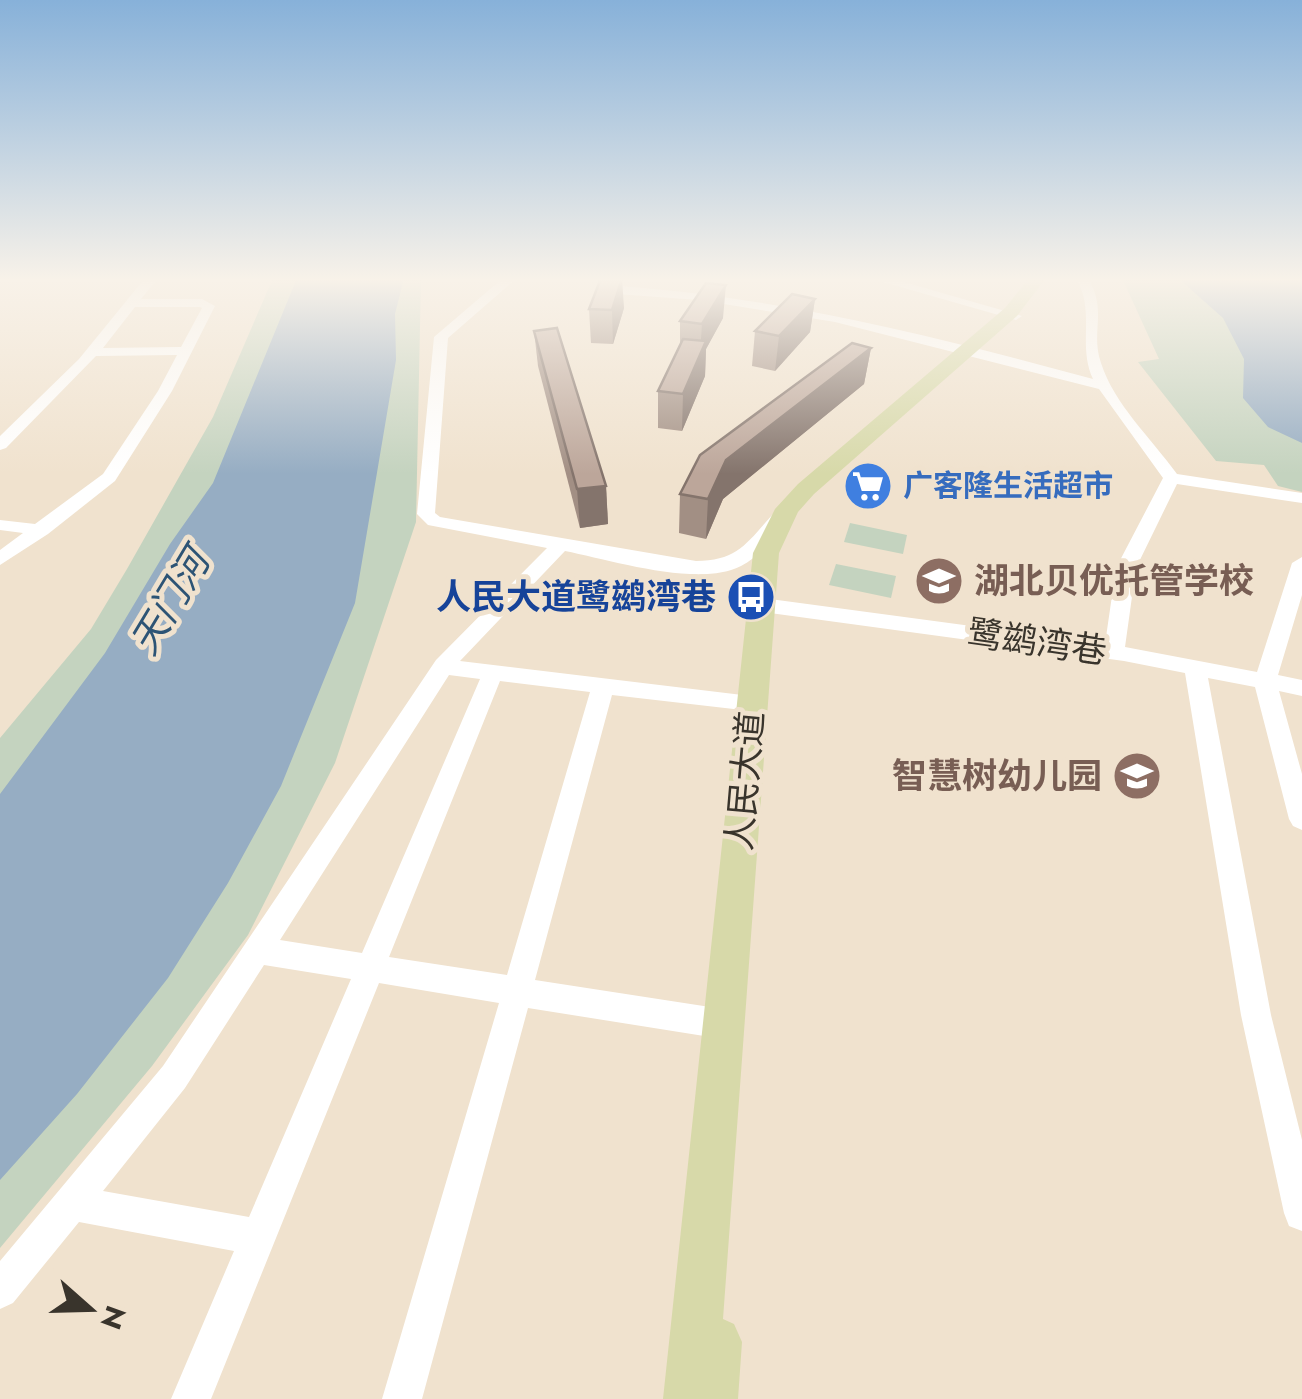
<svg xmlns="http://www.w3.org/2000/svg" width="1302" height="1399" font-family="Jost,'Noto Sans SC',sans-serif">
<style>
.green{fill:#c4d3bf}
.water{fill:#96adc3}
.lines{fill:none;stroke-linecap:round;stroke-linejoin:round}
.minor{fill:#fff;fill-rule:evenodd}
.major{fill:#d7d9a9;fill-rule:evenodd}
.wall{fill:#a28f84}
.shaded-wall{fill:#84746c}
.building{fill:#bca69a;stroke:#84746c;stroke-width:2.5}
.labels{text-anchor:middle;stroke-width:10;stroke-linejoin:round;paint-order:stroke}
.far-shop-label{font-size:30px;font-weight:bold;fill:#366cbe;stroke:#f0e2ce;text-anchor:start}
.education-label{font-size:35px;font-weight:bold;fill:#785e54;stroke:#f0e2ce;text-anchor:start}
.transit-label{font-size:35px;font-weight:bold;fill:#164399;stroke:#f0e2ce;text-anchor:end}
.street-label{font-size:35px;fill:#39342c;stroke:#f0e2ce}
.water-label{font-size:38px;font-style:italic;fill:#2d5475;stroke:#f0e2ce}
</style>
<rect width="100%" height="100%" fill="#f0e2ce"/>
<g class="green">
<polygon points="273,278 421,278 416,522 335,763 248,935 152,1066 0,1248 0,738 91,629 127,569 213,417"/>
<polygon points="1122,278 1302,278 1302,492 1278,486 1264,465 1216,461 1138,362 1159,359"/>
<polygon points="850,523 907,535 903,554 844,542"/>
<polygon points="836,564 896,576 891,598 829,585"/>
</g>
<g class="water">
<polygon points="297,278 404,278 395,314 396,360 355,603 281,786 228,883 168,978 77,1094 0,1180 0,794 105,653 170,544 213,483"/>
<polygon points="1178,278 1302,278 1302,443 1268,427 1243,398 1244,359 1223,318"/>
</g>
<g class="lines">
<g class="minor">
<path d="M145,278H158L141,299H202L215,306L172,391L115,481L48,534L0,565V550L23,533L0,530V520L35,524L103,474L158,391L177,355L96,356L6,448L0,450V436L79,359ZM135,307H200L202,308L181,347L103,348Z"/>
<path d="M503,278H517L448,338L435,513L440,517L696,561C739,561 748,541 775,512H787L790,516C777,533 761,556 741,566C699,588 611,560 565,551L460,661L759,697L762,703L759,709L751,711L612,695L535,980L723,1009L734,1013L738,1024L734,1035L723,1039L528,1008L422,1399H382L499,1003L379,983L211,1399H171L234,1251L79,1222L13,1303L0,1309V1261L163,1066L436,660L547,548L428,525L417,514L434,337ZM449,675L480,679L362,953L280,940ZM500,681L590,692L507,975L389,957ZM264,965L351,979L249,1217L103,1191L185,1088Z"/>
<polygon points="869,278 890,278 1022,316 1016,320"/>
<path d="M1076,278H1088C1108,312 1090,331 1101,363C1114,404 1151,438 1177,474L1302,493V503L1177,484L1136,568L1125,647L1257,672L1292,563L1302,557V595L1278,675L1302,680V696L1279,691L1302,774V830L1293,826L1289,819L1255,687L1208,678L1271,1015L1302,1140V1231L1289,1226L1284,1213L1241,1015L1185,673L1124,661L770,613L760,606L770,599L1105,644L1116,568L1163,478L1099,389L835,322L699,300L603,293L597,289L603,285C771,295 931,335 1093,379C1077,345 1096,312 1076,278Z"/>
</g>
<polygon class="major" points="1029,278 1046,278 1017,316 814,494 798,512 779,553 723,1319 734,1324 742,1342 738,1399 663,1399 753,553 775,509 798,484 1005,308"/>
</g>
<g class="wall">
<polygon points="815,299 810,332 775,371 752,366 755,331"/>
<polygon points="624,308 613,344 591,343 589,309"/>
<polygon points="723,318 706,349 705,376 682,431 658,428 658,391 680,346 680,321"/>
<polygon points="534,331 606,486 608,524 580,528 538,366"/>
<polygon points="871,348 864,384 723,499 706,539 679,533 680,494"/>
</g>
<g class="shaded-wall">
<polygon points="622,278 624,308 613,344 612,310"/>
<polygon points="726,285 723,318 706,349 705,376 682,431 683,394 700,354 702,324"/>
<polygon points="815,299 810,332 775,371 779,336"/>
<polygon points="871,348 864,384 723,499 706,539 708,499 726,460"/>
<polygon points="606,486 608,524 580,528 577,489"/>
</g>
<g class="building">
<polygon points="601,278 622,278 612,310 589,309"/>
<polygon points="706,283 726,285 702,324 680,321"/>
<polygon points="792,294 815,299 779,336 755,331"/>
<polygon points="557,328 606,486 577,489 534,331"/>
<polygon points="683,339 706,341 683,394 658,391"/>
<polygon points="852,343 871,348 726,460 708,499 680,494 700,455"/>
</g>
<linearGradient id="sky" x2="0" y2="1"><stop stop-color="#87b1d9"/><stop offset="0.59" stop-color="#f8f2e9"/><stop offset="1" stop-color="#f8f2e9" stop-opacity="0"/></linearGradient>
<rect width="1302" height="474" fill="url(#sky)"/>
<defs>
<g id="supermarket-disc" transform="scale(2.5)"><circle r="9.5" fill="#3f7fe0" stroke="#f0e2ce"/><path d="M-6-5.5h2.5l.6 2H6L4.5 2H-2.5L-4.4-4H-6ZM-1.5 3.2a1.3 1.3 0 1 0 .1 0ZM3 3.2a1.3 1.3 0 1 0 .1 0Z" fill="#fff"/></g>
<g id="school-disc" transform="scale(2.5)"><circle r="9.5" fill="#8d6e63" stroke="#f0e2ce"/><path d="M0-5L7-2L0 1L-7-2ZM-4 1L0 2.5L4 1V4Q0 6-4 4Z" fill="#fff"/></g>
<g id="bus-disc" transform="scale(2.5)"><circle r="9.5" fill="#1a4fb4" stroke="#f0e2ce"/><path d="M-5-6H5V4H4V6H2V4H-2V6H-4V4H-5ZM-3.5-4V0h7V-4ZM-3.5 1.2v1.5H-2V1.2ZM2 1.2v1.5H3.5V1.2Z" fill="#fff"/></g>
</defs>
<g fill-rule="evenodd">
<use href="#supermarket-disc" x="868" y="486"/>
<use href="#school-disc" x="939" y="581"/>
<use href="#bus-disc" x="751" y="597"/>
<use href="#school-disc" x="1137" y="776"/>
</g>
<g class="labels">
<g class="far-shop-label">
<text x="903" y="496">广客隆生活超市</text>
</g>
<g class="education-label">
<text x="974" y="593">湖北贝优托管学校</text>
<text x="1102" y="788" text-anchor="end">智慧树幼儿园</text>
</g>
<g class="transit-label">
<text x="716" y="609">人民大道鹭鹚湾巷</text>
</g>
<g class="street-label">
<text transform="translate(1037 642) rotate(8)" y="12">鹭鹚湾巷</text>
<text transform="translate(745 781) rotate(-85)" y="12">人民大道</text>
</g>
<g class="water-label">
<text transform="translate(170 602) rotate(-59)" y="13">天门河</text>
</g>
</g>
<g transform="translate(90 1309) rotate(110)" stroke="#f0e2ce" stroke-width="8" paint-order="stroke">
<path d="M0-8L18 38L0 25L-18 38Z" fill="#39342c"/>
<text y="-15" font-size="28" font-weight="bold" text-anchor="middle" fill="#39342c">N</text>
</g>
</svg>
